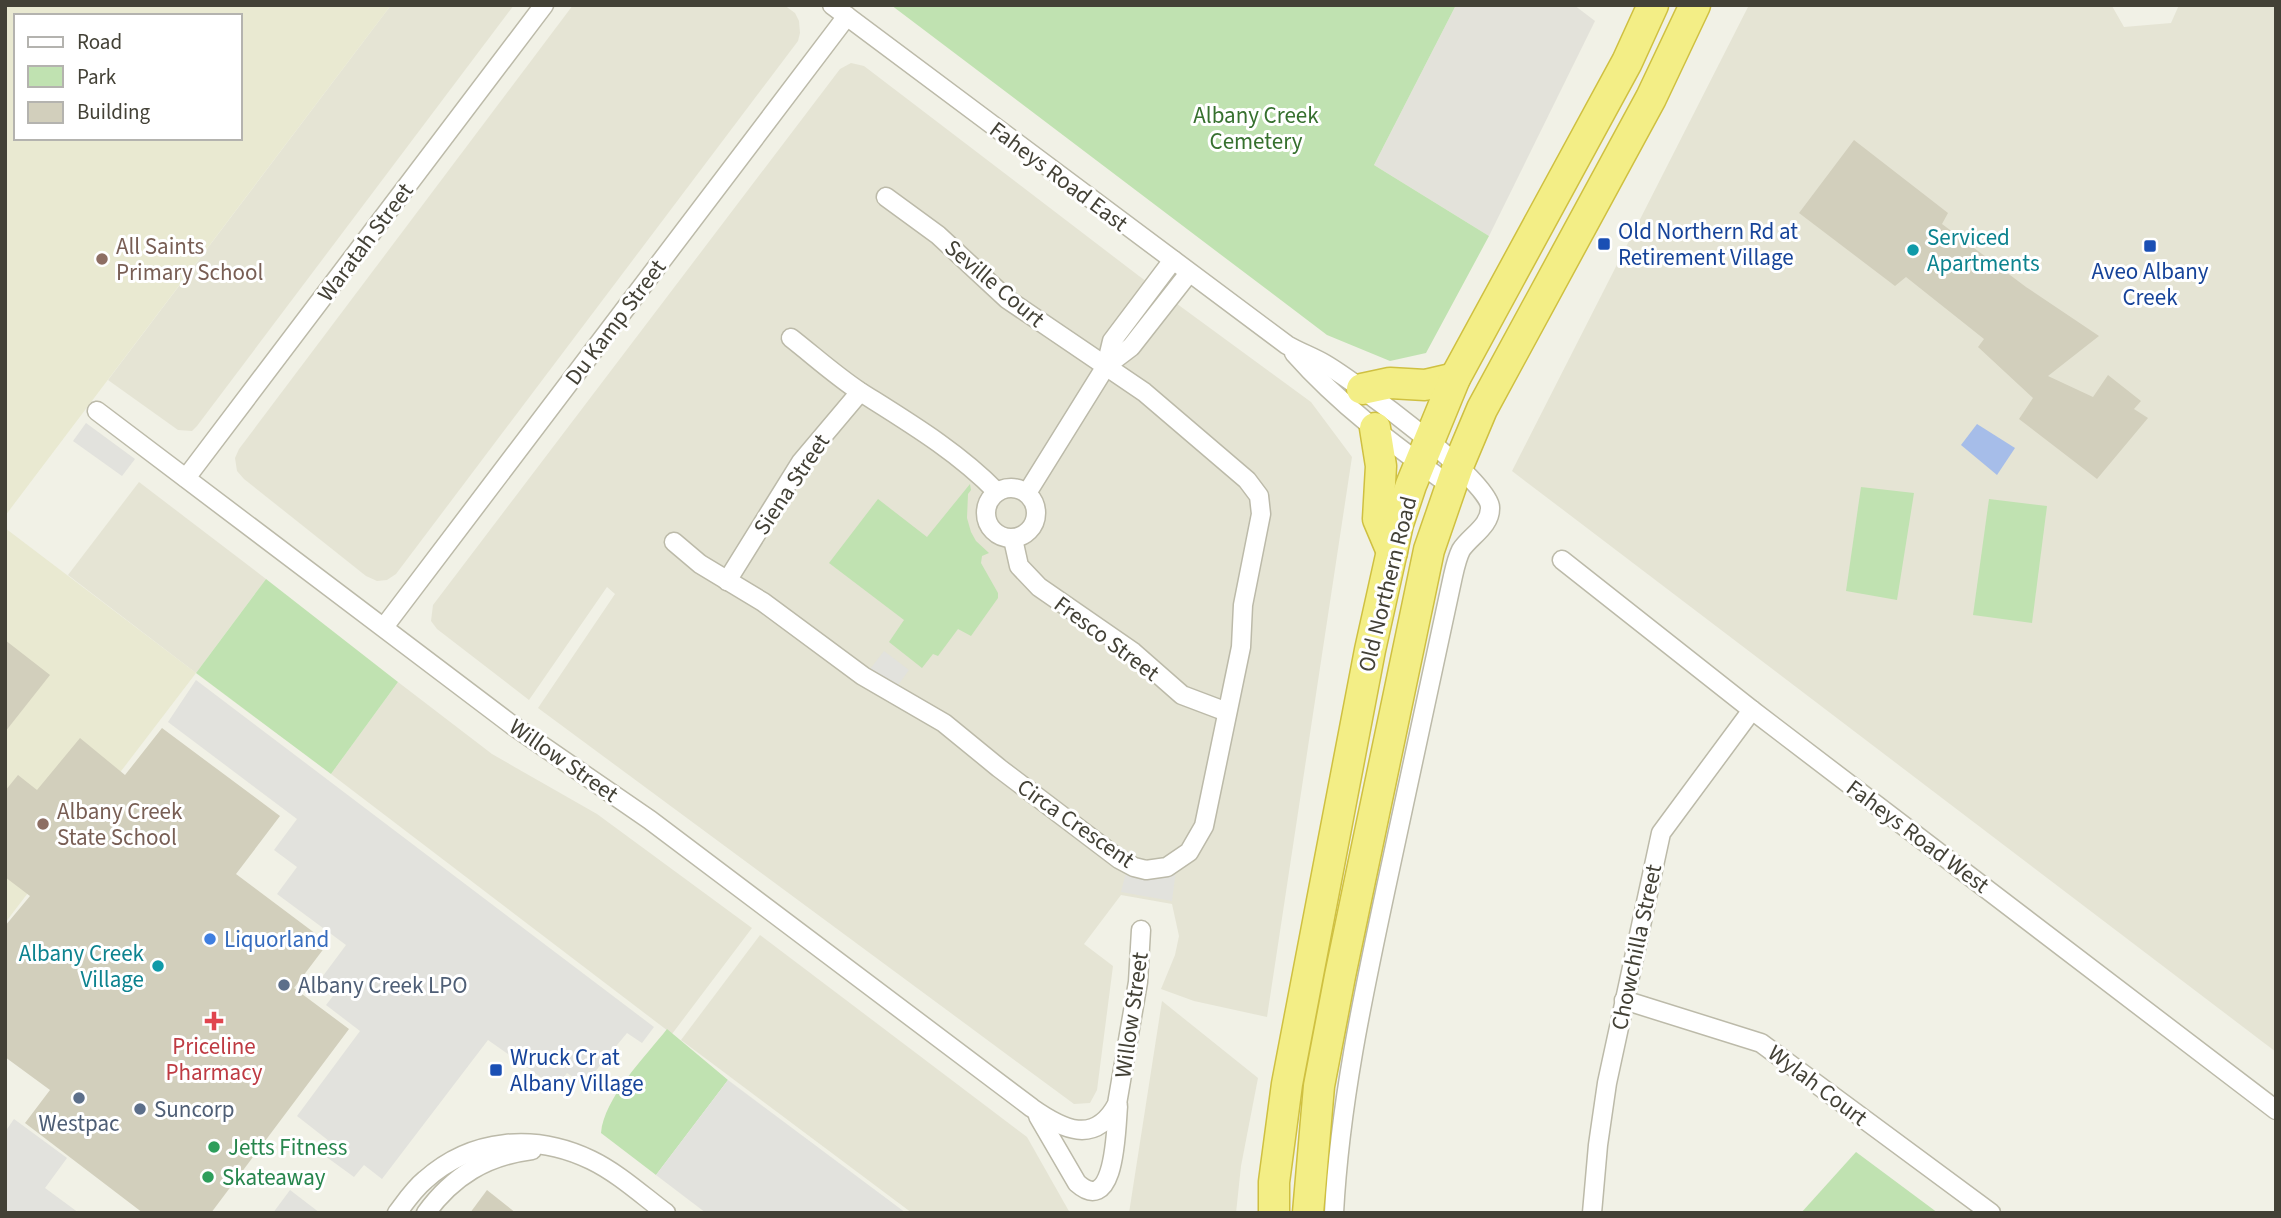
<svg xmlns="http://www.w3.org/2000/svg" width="2281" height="1218" font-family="'Source Sans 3',sans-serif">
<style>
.residential{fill:#e5e4d4}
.industrial{fill:#e3e2da}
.education{fill:#e9e9d1;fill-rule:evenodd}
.green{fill:#c0e2b1}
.parking{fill:#e2e2dd}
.water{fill:#a6bde9}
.building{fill:#d2cfbc}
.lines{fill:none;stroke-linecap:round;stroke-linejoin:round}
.minor-casing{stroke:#bcbaa9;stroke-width:21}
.trunk-casing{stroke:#cfc041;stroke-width:33}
.minor{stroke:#fff;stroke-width:18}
.trunk{stroke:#f3ee86;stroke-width:30}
.transit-dot{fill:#1a4fb4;stroke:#fff;stroke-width:2.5}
.culture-dot{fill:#0f9aa8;stroke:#fff;stroke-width:2.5}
.education-dot{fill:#8d6e63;stroke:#fff;stroke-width:2.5}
.shop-dot{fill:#3f7fe0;stroke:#fff;stroke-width:2.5}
.service-dot{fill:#5c6f8a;stroke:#fff;stroke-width:2.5}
.health-dot{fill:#e0444e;stroke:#fff;stroke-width:2.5}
.leisure-dot{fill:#2e9e5b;stroke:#fff;stroke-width:2.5}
.labels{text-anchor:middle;stroke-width:6;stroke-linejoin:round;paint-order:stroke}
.park-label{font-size:23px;fill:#36702e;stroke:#fff}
.street-label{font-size:23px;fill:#434136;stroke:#fff}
.transit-label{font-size:23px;fill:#164399;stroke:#fff;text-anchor:start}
.culture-label{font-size:23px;fill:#0d838f;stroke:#fff;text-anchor:start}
.education-label{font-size:23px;fill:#785e54;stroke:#fff;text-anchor:start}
.shop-label{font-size:23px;fill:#366cbe;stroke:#fff;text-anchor:start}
.service-label{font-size:23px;fill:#4e5e75;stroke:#fff;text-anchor:start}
.health-label{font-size:23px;fill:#be3a42;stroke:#fff}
.leisure-label{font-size:23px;fill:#27864d;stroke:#fff;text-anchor:start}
</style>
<rect width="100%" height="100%" fill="#f1f1e6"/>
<g class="residential">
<polygon points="391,5 514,5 197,426 192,431 178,430 108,380"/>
<polygon points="573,5 784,5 795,13 799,21 800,33 798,41 396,574 387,580 377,581 366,576 244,479 237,471 235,458 239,449"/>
<polygon points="1749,5 2106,5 2112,6 2124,27 2171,23 2179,5 2276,5 2276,1052 1512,471"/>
<polygon points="851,63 864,66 1139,276 1311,402 1352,457 1267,1017 1194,1001 1161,989 1175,955 1179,936 1172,904 1121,895 1084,944 1113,966 1097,1090 1090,1103 1074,1104 538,708 615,594 607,587 529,700 437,629 431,621 433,605 840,69"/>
<polygon points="139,482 266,579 196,673 68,575"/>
<polygon points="398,682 492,754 597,814 752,928 672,1034 331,774"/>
<polygon points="760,935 1027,1137 1070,1213 912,1213 681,1040"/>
<polygon points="1162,1001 1258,1078 1241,1166 1236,1213 1129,1213"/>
</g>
<polygon class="industrial" points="1456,5 1574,5 1595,21 1489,236 1374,165"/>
<g class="education">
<path d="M5,5H391L5,516ZM16,16H240V138H16Z"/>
<polygon points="5,528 196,673 5,923"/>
</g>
<g class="green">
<polygon points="891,5 1456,5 1374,165 1489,236 1426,353 1390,361 1327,335"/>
<polygon points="970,484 971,490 968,494 967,518 971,532 976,541 989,553 982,556 981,563 998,593 998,598 971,636 958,629 938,656 933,654 922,668 889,642 904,620 829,563 878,499 927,537"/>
<polygon points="1861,487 1914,493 1897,600 1846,591"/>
<polygon points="1989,499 2047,506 2032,623 1973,615"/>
<polygon points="266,579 398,682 331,774 196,673"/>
<path d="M667,1029L728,1080L656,1175L601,1133C604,1098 645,1057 667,1029Z"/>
<polygon points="1856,1152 1938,1213 1801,1213"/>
</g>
<g class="parking">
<polygon points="86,423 135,459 122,476 73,441"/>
<polygon points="884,651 909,670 893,692 864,677"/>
<polygon points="196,680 654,1027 642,1043 627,1033 584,1085 567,1073 556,1088 488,1040 382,1179 364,1165 354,1177 321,1153 329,1141 297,1116 360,1031 326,1005 333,996 317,984 346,945 277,894 297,867 274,850 297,819 168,722"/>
<polygon points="1177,862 1172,901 1121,892 1128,864"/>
<polygon points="728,1080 906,1213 706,1213 656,1175"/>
<polygon points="14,1119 67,1158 45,1188 79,1213 5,1213 5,1132"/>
<polygon points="290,1190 320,1213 273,1213"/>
</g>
<polygon class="water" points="1977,424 2015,448 1997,475 1961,445"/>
<g class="building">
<polygon points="1854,140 1948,213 1942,224 2026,287 2099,336 2048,376 2093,397 2108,375 2141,401 2134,409 2148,418 2097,479 2019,419 2033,398 1978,347 1984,339 1906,277 1895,286 1799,213"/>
<polygon points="5,640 50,675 5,732"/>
<polygon points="162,728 280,816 236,874 328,943 294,988 349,1029 211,1213 143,1213 25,1123 50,1090 5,1057 5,926 30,896 5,877 5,791 18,775 37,790 80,738 125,775"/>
<polygon points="487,1190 516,1213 470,1213"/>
</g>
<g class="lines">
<g class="minor-casing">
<g id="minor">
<path d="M832,5L1287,345C1299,352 1313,357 1325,364C1354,381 1489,480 1490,507C1491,526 1470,536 1461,550C1457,558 1455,567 1453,576C1431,678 1409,780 1387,883C1364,991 1340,1101 1334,1213"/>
<path d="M791,338C814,356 835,375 859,391C908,422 957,451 997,492"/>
<path d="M1294,353C1339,404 1395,446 1451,486"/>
<polyline points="1106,366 1131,347 1189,273"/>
<path d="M97,411L512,725L650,820L1032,1108C1062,1129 1095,1146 1117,1104L1138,982L1141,930"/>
<polyline points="186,478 544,5"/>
<circle cx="1011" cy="513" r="25"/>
<polyline points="1027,493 1106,366 1112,341 1173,260"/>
<polyline points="1013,539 1019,566 1039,587 1133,652 1182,695 1227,712"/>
<polyline points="674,542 700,564 763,602 863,676 944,723 999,768 1119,859 1134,867 1146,870 1167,867 1189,852 1204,826 1241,647 1243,605 1261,514 1259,496 1247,480 1144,392 1007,299 938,235 886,197"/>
<polyline points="1562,560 1752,710 2276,1110"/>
<polyline points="727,581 801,462 860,392"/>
<polyline points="384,627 847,16"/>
<polyline points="1624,1000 1761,1043 1991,1213"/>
<path d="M1038,1116L1077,1183C1116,1218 1116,1126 1118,1106"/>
<path d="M397,1213C406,1201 414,1189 425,1180C472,1138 535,1133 591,1160C618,1173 642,1195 666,1213"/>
<path d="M426,1213C453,1176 486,1156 532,1150"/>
<polyline points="1592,1213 1598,1145 1607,1083 1661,833 1752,710"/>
</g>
</g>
<g class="trunk-casing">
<g id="trunk">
<polyline points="1362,389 1390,383 1425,385 1455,378"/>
<polyline points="1375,428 1381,466 1378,519 1392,552"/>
<polyline points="1274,1213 1274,1182 1287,1084 1370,650 1398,524 1411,485 1455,378 1627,62 1653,5"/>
<polyline points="1308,1213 1319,1086 1340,976 1429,550 1458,466 1482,409 1651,98 1695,5"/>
</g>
</g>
<use href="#minor" class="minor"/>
<use href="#trunk" class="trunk"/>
</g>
<g class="transit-dot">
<rect x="1597" y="237" width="14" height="14" rx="3.5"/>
<rect x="2143" y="239" width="14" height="14" rx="3.5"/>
<rect x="489" y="1063" width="14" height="14" rx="3.5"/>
</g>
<g class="culture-dot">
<circle cx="1913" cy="250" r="7"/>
<circle cx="158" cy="966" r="7"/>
</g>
<g class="education-dot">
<circle cx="102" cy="259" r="7"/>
<circle cx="43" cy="824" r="7"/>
</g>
<circle class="shop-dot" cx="210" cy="939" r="7"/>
<g class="service-dot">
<circle cx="284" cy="985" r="7"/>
<circle cx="79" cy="1098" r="7"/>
<circle cx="140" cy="1109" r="7"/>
</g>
<path class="health-dot" d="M210.5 1010.5h7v7h7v7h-7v7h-7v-7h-7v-7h7z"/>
<g class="leisure-dot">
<circle cx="214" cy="1147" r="7"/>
<circle cx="208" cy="1177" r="7"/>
</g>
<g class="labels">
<g class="park-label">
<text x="1256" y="123">Albany Creek<tspan x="1256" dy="26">Cemetery</tspan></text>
</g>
<g class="street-label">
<text transform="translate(1059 176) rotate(37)" y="8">Faheys Road East</text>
<text transform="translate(365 242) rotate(-53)" y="8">Waratah Street</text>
<text transform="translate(995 283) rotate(40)" y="8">Seville Court</text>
<text transform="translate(615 322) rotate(-53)" y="8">Du Kamp Street</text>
<text transform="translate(791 484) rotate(-56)" y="8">Siena Street</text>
<text transform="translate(1387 584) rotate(-76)" y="8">Old Northern Road</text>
<text transform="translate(1107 638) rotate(37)" y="8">Fresco Street</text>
<text transform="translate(564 760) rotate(35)" y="8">Willow Street</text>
<text transform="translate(1076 823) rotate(35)" y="8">Circa Crescent</text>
<text transform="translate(1918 836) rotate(37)" y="8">Faheys Road West</text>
<text transform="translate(1636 947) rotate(-78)" y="8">Chowchilla Street</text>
<text transform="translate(1131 1015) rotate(-82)" y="8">Willow Street</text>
<text transform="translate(1818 1085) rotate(37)" y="8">Wylah Court</text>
</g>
<g class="transit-label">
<text x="1618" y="239">Old Northern Rd at<tspan x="1618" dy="26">Retirement Village</tspan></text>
<text x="2150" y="279" text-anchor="middle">Aveo Albany<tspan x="2150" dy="26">Creek</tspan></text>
<text x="510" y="1065">Wruck Cr at<tspan x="510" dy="26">Albany Village</tspan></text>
</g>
<g class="culture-label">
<text x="1927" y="245">Serviced<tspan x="1927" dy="26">Apartments</tspan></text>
<text x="144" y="961" text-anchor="end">Albany Creek<tspan x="144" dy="26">Village</tspan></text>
</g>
<g class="education-label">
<text x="116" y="254">All Saints<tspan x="116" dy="26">Primary School</tspan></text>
<text x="57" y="819">Albany Creek<tspan x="57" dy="26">State School</tspan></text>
</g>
<g class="shop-label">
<text x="224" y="947">Liquorland</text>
</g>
<g class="service-label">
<text x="298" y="993">Albany Creek LPO</text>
<text x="154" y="1117">Suncorp</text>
<text x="79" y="1131" text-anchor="middle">Westpac</text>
</g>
<g class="health-label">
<text x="214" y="1054">Priceline<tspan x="214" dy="26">Pharmacy</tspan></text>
</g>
<g class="leisure-label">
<text x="228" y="1155">Jetts Fitness</text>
<text x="222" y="1185">Skateaway</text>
</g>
</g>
<rect width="2281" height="1218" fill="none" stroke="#434136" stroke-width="14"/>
<rect x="14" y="14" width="228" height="126" fill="#ffffff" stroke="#b4b3af" stroke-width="2"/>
<rect x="28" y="37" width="35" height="10" fill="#ffffff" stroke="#b4b3af" stroke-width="2"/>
<text x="77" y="49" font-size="21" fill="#434136">Road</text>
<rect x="28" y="66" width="35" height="21" fill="#c0e2b1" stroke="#b4b3af" stroke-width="2"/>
<text x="77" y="84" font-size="21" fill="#434136">Park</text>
<rect x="28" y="102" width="35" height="21" fill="#d2cfbc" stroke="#b4b3af" stroke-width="2"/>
<text x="77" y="119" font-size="21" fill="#434136">Building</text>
</svg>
